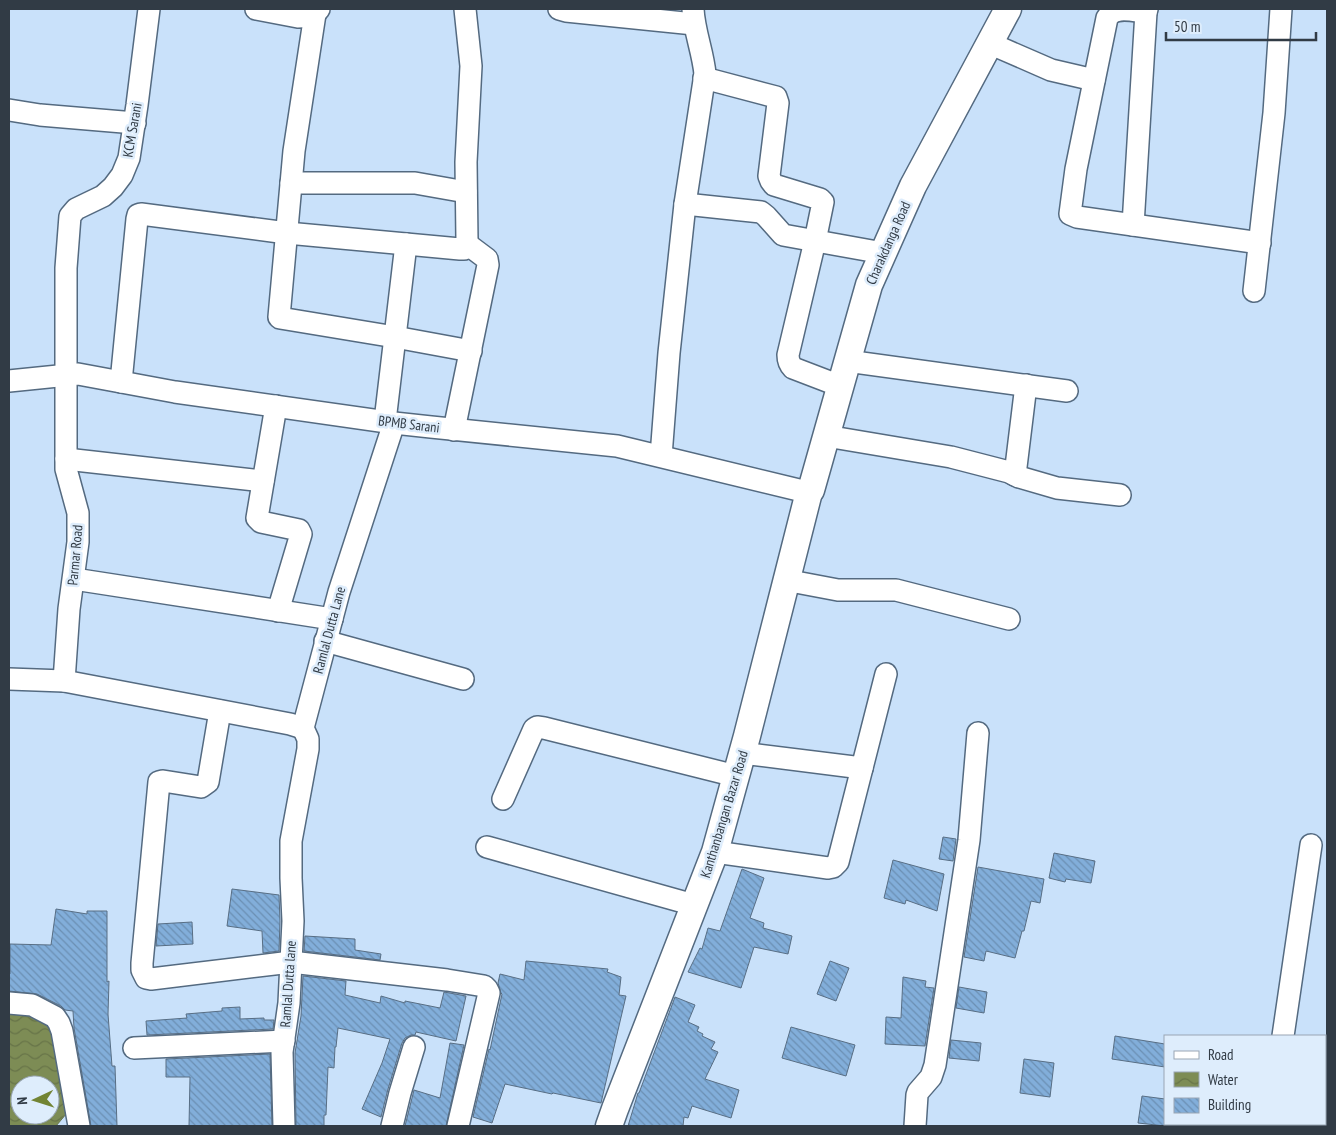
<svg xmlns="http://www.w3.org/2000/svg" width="1336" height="1135" font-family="'PT Sans Narrow',sans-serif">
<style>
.water{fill:url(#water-waves);stroke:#667450;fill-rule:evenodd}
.building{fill:url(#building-back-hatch);stroke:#586e84}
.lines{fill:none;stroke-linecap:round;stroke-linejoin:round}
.minor-casing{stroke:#546a80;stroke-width:24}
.tertiary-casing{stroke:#546a80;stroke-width:29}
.minor{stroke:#fff;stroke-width:21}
.tertiary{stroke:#fff;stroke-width:26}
.labels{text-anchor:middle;stroke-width:5;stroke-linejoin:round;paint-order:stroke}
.street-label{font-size:14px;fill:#313b45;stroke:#deedfc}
</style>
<defs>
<pattern id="water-waves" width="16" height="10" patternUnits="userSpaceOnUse" patternTransform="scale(1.25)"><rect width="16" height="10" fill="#7d8c55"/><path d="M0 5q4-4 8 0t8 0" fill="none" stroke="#677448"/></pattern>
<pattern id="building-back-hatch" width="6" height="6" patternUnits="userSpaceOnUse" patternTransform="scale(1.25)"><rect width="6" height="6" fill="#82aeda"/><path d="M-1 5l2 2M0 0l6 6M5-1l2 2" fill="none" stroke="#6b8fb3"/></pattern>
</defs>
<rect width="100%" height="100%" fill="#c9e1fa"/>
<path class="water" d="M9,1002L41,1014L55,1039L67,1113L56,1126H9ZM20,1085H50V1115H20Z"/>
<g class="building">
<polygon points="943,837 956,839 953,861 939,859"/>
<polygon points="1054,853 1095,861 1091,883 1066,879 1065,882 1049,878"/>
<polygon points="893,860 944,874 937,911 906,900 905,904 884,898"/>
<polygon points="978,867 1044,879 1040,903 1031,901 1024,931 1022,931 1015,958 986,951 984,961 964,957"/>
<polygon points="742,869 764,878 750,918 764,923 763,928 792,936 788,954 754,947 741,988 688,972 700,948 702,949 708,928 720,931"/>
<polygon points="232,889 279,895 280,921 279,951 263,953 262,931 227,926"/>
<polygon points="56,909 87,914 87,911 107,911 107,982 109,981 108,1014 112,1066 115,1066 117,1126 91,1126 74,1028 73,1011 65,1010 61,1006 37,994 9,991 9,974 10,974 10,944 51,945"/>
<polygon points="192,922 193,944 156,946 158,924"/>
<polygon points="305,936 355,939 355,950 381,954 380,960 304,951"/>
<polygon points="526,961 608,969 607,972 621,977 619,995 626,996 601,1103 553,1093 552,1094 505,1084 492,1123 473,1117 489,1049 490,1050 502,994 501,993 498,983 500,974 524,980"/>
<polygon points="830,961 849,968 836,1001 817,994"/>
<polygon points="303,976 346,981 345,995 380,1003 381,996 405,1003 405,1001 440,1008 444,992 466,996 456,1041 416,1032 415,1035 411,1035 405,1038 402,1043 388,1089 381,1117 362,1109 382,1063 390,1039 338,1028 336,1047 335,1047 334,1068 328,1067 326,1115 324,1115 324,1126 296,1126 295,1053 301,1016"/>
<polygon points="903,977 926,981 925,987 934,988 925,1046 885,1044 886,1017 901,1018"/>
<polygon points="959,987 987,992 984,1013 956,1008"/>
<polygon points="675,997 695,1005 688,1022 699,1027 697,1031 703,1034 702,1036 715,1042 711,1049 718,1052 705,1079 739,1090 731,1118 692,1106 688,1118 684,1117 683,1126 628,1126 638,1093 639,1093"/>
<polygon points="240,1007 240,1019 264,1018 264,1020 274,1020 273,1029 147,1035 146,1021 187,1018 186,1014 222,1011 222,1008"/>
<polygon points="791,1027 855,1045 846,1076 782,1058"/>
<polygon points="1115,1036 1165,1044 1165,1067 1112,1059"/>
<polygon points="951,1040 981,1043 979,1061 949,1058"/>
<polygon points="450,1043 464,1045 446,1126 405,1126 414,1090 440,1098"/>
<polygon points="270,1054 272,1126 189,1126 190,1077 166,1077 166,1059"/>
<polygon points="1024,1059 1054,1063 1050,1097 1020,1093"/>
<polygon points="1142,1096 1165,1099 1165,1126 1138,1123"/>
</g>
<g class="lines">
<g class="minor-casing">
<g id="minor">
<path d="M256,9L298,17C308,17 313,17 319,9"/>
<polyline points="559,9 566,11 694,24"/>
<path d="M1147,9L1146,12C1133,11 1114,5 1107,18L1076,169L1070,214L1077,217L1260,243"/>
<polyline points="315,14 294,151 279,317 280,318 395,337 471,351"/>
<polyline points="989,43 1051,70 1094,80"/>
<path d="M704,78L776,97L778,103L769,176L771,181L774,185L820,199L823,202L815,241L788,355C788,360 789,364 793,368L840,386"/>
<polyline points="9,110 40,115 135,123"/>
<polyline points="291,183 415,183 466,192"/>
<polyline points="685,204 761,212 766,216 783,235 883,253"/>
<polyline points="1133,225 1146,12"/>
<polyline points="1254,291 1274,113 1281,9"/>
<polyline points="847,361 1067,391"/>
<polyline points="9,381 78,374 175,392 394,423 431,427 617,446 807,492"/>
<polyline points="121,382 137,219 138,215 141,214 287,233 460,249 464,249 467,244 467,241 466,162 471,66 465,9"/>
<polyline points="276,406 257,518 261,522 299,530 301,534 278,611"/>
<polyline points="385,421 406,244"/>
<polyline points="454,430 488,265 487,259 467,244"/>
<polyline points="826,436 951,457 1009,472 1019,477 1057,488 1120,495"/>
<path d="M661,456L669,353L685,204L705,74C703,52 694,31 693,9"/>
<polyline points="66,459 263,481"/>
<polyline points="1015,475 1026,385"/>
<polyline points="74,579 332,619"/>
<polyline points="785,580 838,590 896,590 1009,619"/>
<polyline points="325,641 463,679"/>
<polyline points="9,679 64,681 69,609 78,542 78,513 66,469 66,268 70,216 76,209 103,196 113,187 122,175 129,158 137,105 149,9"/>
<polyline points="64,681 290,724 303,728"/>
<polyline points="220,711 208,782 201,787 163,781 159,782 142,963 142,970 146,978 151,979 291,962 447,980 484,986 487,989 489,993 458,1126"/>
<polyline points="742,753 862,768"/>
<polyline points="503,799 534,729 537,727 544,728 736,776"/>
<polyline points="487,847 694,905"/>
<polyline points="715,852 828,868 833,867 838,862 886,674"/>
<polyline points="9,1003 32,1005 55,1017 59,1023 62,1031 79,1126"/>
<polyline points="1283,1036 1311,845"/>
<polyline points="134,1048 284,1041"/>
<polyline points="284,1126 282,1052 289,1003 293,921 291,878 291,841 308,749 308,739 303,728 339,592 394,423"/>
<polyline points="392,1126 400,1093 414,1047"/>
<polyline points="915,1126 917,1095 918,1092 931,1077 935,1065 969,840 978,733"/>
<polyline points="1183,1126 1183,1124"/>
<polyline points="1244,1126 1244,1124"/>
</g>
</g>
<g class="tertiary-casing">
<g id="tertiary">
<polyline points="807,492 811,490 869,285 913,186 1008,9"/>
<polyline points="609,1126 615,1109 715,852 747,736 809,492"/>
</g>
</g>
<use href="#minor" class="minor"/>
<use href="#tertiary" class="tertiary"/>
</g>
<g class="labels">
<g class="street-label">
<text transform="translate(132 130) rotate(-80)" y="5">KCM Sarani</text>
<text transform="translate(888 243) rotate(-66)" y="5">Charakdanga Road</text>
<text transform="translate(409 424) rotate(7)" y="5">BPMB Sarani</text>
<text transform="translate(75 555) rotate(-85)" y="5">Parmar Road</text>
<text transform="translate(329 630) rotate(-75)" y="5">Ramlal Dutta Lane</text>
<text transform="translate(724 814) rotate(-73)" y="5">Kanthanbangan Bazar Road</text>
<text transform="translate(288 984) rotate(-86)" y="5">Ramlal Dutta lane</text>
</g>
</g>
<rect width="1336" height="1135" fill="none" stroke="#313b45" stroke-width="20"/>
<rect x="1164" y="1035" width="162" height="90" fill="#deedfc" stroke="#99a6b3"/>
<rect x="1174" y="1051" width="25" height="8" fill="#ffffff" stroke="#99a6b3"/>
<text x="1208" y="1060" font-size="15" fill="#313b45">Road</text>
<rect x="1174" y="1072" width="25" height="15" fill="url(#water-waves)" stroke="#99a6b3"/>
<text x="1208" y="1085" font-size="15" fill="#313b45">Water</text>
<rect x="1174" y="1098" width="25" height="15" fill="url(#building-back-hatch)" stroke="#99a6b3"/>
<text x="1208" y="1110" font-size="15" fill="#313b45">Building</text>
<g transform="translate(35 1100) rotate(266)"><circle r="24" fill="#deedfc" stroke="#99a6b3"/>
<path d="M0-4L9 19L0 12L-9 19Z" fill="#728434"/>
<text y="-8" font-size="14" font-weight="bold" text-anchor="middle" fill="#313b45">N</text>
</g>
<path d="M1166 32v8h150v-8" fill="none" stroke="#313b45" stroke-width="2.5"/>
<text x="1174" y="32" font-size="15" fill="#313b45" stroke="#deedfc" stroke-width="4" paint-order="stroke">50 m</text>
</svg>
